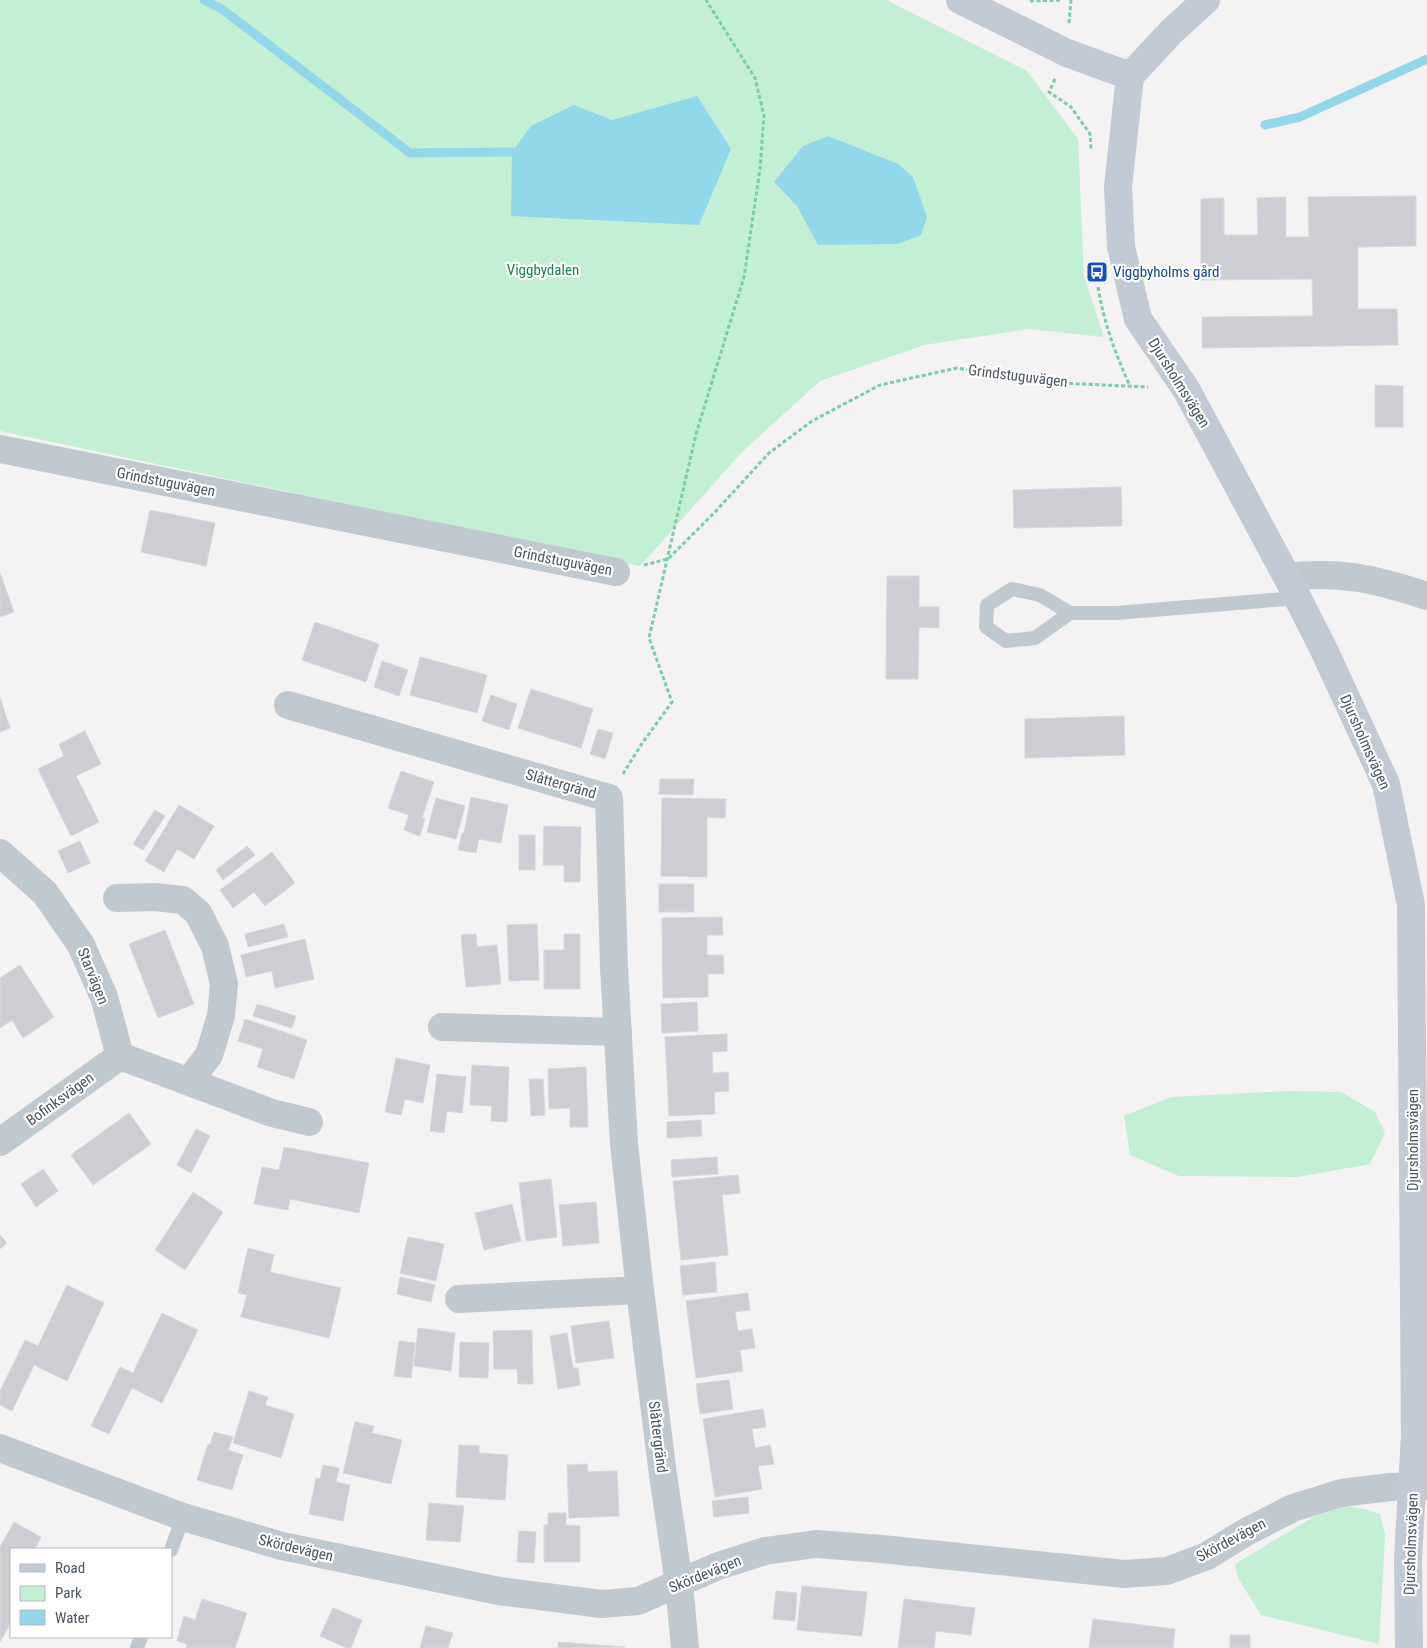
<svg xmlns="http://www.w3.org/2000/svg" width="1427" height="1648" font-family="'Roboto Condensed',sans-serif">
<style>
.green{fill:#c3efd5}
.water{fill:#92d7ea}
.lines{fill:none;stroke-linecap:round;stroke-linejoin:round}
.stream{stroke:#92d7ea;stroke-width:9}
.building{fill:#ccced4;stroke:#d6d8dd}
.path{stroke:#7ccca6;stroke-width:3;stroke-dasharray:4 2.5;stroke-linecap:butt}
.lane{stroke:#c1c9d0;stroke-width:14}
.street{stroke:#c1c9d0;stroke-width:28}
.secondary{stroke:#c1cad5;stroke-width:28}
.labels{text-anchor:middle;stroke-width:4.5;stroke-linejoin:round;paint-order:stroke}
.park-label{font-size:15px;fill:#1b814f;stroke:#fff}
.transit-label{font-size:15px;fill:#164399;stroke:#fff;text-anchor:start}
.street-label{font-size:15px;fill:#4a555f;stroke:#fff}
</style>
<rect width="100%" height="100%" fill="#f4f2f2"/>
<g class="green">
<polygon points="0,0 888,0 894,4 1027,71 1078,139 1084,276 1104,337 1030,329 924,345 820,381 742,452 640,566 0,431"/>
<polygon points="1288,1091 1341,1092 1375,1112 1385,1133 1370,1164 1298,1177 1179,1176 1130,1155 1124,1116 1171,1097"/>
<polygon points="1346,1506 1364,1509 1380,1514 1385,1535 1379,1644 1261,1615 1238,1578 1235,1564 1315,1516"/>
</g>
<g class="water">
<polygon points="697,96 731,149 699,225 511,216 512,152 531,126 574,105 612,120"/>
<polygon points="828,136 898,164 913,177 927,217 921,235 898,244 818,245 797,206 774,182 803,146"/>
</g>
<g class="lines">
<g class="stream">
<polyline points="204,0 222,9 410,153 512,152"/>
<polyline points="1265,125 1300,117 1427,59"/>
</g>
</g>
<g class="building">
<polygon points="1416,196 1416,246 1358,247 1358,309 1397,309 1398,345 1202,348 1202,317 1313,316 1312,279 1201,280 1201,199 1224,198 1224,235 1258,235 1257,198 1286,197 1286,237 1309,237 1308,197"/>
<polygon points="1375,385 1403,386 1403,427 1375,427"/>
<polygon points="1121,487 1122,526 1014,528 1013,490"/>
<polygon points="150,510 215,523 206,566 141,552"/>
<polygon points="0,573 14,612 0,617"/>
<polygon points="887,576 919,576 919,607 939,607 939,628 919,627 918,679 886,679"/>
<polygon points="315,622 379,644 366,682 302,660"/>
<polygon points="420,657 487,675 477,713 410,695"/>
<polygon points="382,661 408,670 399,696 374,687"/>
<polygon points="531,689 593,709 581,748 518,728"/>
<polygon points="491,695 517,704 509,730 482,721"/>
<polygon points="0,698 10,728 0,732"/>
<polygon points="1124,716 1125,755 1025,758 1025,719"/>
<polygon points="598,729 613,733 605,759 590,754"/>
<polygon points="85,731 101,764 76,776 99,822 71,836 38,769 64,756 59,744"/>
<polygon points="401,771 434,782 422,818 425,818 420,836 404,830 409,815 388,808"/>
<polygon points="660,779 694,779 693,795 659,794"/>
<polygon points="471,797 508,805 501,843 479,839 476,853 458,850 462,833 464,833"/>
<polygon points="436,798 465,806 456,839 427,832"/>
<polygon points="662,798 726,799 725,818 707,817 707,877 661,876"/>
<polygon points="179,805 214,826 194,859 177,849 164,872 145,861"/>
<polygon points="155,810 165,816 143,850 133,844"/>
<polygon points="544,826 581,827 580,882 564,882 564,865 543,865"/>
<rect x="519" y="835" width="16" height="35"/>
<polygon points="80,841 90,863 68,873 58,851"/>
<polygon points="247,846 255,855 223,880 216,870"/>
<polygon points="272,852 295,883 265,906 254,892 233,908 220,890"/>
<rect x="659" y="884" width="35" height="28"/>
<polygon points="722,917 723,935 707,935 707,955 723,955 724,974 708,974 708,997 663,998 662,918"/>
<polygon points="284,924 288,937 248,947 245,934"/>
<polygon points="537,924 539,980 509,981 507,925"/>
<polygon points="165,930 194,1004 158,1018 129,944"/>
<polygon points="476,934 477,947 497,945 501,984 466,987 461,935"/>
<polygon points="564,934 580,934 580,989 544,989 544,950 564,950"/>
<polygon points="305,939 314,979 275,988 272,971 246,977 241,955"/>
<polygon points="20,965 54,1017 23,1038 12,1020 0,1028 0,978"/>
<polygon points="697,1002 698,1031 662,1033 661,1004"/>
<polygon points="257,1004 296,1016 292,1028 253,1016"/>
<polygon points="245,1019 307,1040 294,1079 257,1067 263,1049 238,1041"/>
<polygon points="727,1034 727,1051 712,1052 713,1073 728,1072 729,1091 714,1092 715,1114 669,1116 665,1037"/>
<polygon points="396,1058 430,1065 423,1103 405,1099 401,1115 385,1112"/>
<polygon points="472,1065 509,1067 507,1122 491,1121 492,1106 470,1105"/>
<polygon points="586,1067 588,1127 570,1127 570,1108 549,1109 548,1069"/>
<polygon points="437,1074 466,1077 462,1113 447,1111 444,1133 430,1131"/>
<polygon points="529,1079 543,1079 545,1115 531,1116"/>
<polygon points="129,1113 151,1144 93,1185 71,1155"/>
<polygon points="701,1120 702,1136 667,1138 667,1122"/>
<polygon points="196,1129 210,1136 191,1173 177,1165"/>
<polygon points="284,1147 369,1163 359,1213 290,1199 288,1210 254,1204 262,1167 279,1170"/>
<polygon points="717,1157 718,1174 672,1177 671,1160"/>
<polygon points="43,1169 58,1191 36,1207 21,1184"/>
<polygon points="738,1175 740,1193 722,1195 728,1255 681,1260 673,1181"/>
<polygon points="551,1179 557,1237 526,1241 519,1183"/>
<polygon points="193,1192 223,1212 185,1270 155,1250"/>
<polygon points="596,1202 599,1243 563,1246 559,1205"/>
<polygon points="512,1204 521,1241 484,1250 475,1213"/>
<polygon points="0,1235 7,1243 0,1249"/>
<polygon points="408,1237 444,1244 436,1281 400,1273"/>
<polygon points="248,1248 274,1255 270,1272 341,1288 329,1338 241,1317 247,1295 238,1293"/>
<polygon points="715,1262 717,1292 683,1295 680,1266"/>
<polygon points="400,1277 435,1285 431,1302 397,1294"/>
<polygon points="67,1285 104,1303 67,1381 34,1365 12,1411 0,1405 0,1391 25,1340 38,1346"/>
<polygon points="748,1293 750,1310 735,1312 738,1331 752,1329 755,1348 740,1350 743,1371 696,1378 686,1301"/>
<polygon points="162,1313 198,1330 162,1403 132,1388 109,1434 91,1426 120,1367 133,1373"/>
<polygon points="609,1321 614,1358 576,1363 571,1326"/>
<polygon points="418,1328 455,1333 451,1371 414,1366"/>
<polygon points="532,1330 533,1384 518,1384 517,1369 494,1369 493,1331"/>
<polygon points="567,1333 573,1368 578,1368 580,1385 558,1389 550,1336"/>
<polygon points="399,1341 415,1343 411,1378 394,1376"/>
<polygon points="460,1342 489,1343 488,1378 459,1377"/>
<polygon points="729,1380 733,1409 700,1414 696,1384"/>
<polygon points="249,1391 268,1397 265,1405 294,1414 281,1458 233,1443"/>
<polygon points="763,1409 766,1427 752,1429 755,1448 770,1445 774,1464 758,1466 762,1489 715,1497 703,1419"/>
<polygon points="355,1422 374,1426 372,1433 402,1440 391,1484 343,1473"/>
<polygon points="214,1432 233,1437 228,1450 243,1455 232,1490 197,1480 208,1444 210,1445"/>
<polygon points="459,1445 479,1446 479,1453 508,1455 505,1500 456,1497"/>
<polygon points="587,1464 588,1472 617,1471 619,1516 569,1518 567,1465"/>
<polygon points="323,1465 339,1468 336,1482 350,1485 343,1521 309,1514 316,1478 320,1479"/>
<polygon points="748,1497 749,1513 714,1517 712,1501"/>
<polygon points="429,1503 464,1506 460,1542 426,1540"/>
<polygon points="548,1513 566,1513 566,1525 580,1526 580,1562 544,1562 544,1525 548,1525"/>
<polygon points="14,1522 41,1537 35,1549 11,1549 11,1622 0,1642 0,1547"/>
<polygon points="519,1531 536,1532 534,1563 517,1562"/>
<polygon points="802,1586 867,1592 862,1636 797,1630"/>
<polygon points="776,1591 797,1593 795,1621 773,1619"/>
<polygon points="202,1599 247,1613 235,1648 186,1648 187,1644 177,1641 184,1616 195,1620"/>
<polygon points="904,1599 975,1608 971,1635 936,1631 934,1648 898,1648"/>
<polygon points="333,1608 362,1620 351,1648 347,1648 320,1636"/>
<polygon points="1093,1619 1175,1629 1173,1648 1089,1648"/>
<polygon points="426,1626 453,1633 448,1648 420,1648"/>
<rect x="1230" y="1635" width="20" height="13"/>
<polygon points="558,1642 625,1647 558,1648"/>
</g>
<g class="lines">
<g class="path">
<polyline points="1030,1 1062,0"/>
<polyline points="1069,23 1071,0"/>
<polyline points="1055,79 1049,92 1071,107 1090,134 1091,149"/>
<path d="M1098,287C1104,323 1115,353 1130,386"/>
<polyline points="644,565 668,559 715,512 769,453 812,421 880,385 957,368 1038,382 1148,387"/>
<polyline points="623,774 641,745 672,702 649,638 696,434 744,277 760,169 764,116 755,78 706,0"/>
</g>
<g class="lane">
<polyline points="1070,613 1035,638 1006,641 986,627 987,605 1012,589 1040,595 1070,613 1116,613 1298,598"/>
<polyline points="171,1550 183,1517"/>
<polyline points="137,1648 141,1637"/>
</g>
<g class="street">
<polyline points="0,449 616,572"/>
<path d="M1287,577C1342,571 1375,579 1427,596"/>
<polyline points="288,705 609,798 614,967 624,1144 640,1290 663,1475 679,1584 685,1648"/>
<polyline points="0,853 45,893 81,945 104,997 120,1056"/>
<polyline points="117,898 155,897 183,900 198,913 215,946 224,984 221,1016 209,1055 189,1081"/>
<polyline points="442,1027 618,1032"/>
<polyline points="120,1056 272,1113 309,1122"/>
<polyline points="0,1142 120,1056"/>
<polyline points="459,1299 640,1290"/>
<polyline points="0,1448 183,1517 282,1546 499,1591 602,1604 638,1601 718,1566 765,1551 816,1544 882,1549 1124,1574 1167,1571 1207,1556 1246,1532 1293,1508 1341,1493 1390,1487 1427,1486"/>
</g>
<g class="secondary">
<polyline points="960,0 1067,53 1130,76"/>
<polyline points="1130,76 1118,187 1121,247 1138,319 1186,389 1287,577 1323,648 1386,784 1411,905 1415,1435 1408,1558 1409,1648"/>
<polyline points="1130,76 1171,32 1206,0"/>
</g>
</g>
<defs>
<g id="bus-square" transform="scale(1.125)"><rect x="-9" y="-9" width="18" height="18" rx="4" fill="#1a4fb4" stroke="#fff"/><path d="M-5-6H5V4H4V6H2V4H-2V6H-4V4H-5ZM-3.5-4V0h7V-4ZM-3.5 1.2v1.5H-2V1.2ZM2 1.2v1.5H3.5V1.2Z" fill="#fff"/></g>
</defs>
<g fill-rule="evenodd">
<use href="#bus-square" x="1097" y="272"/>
</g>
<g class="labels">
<g class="park-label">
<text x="543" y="275">Viggbydalen</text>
</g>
<g class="transit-label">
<text x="1113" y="277">Viggbyholms gård</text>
</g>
<g class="street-label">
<text transform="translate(1018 376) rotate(7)" y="5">Grindstuguvägen</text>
<text transform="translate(1179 383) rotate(58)" y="5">Djursholmsvägen</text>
<text transform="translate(166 482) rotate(11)" y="5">Grindstuguvägen</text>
<text transform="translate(563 561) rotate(11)" y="5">Grindstuguvägen</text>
<text transform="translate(1365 742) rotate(66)" y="5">Djursholmsvägen</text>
<text transform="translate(561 784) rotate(16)" y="5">Slåttergränd</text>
<text transform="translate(93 976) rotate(68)" y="5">Starvägen</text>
<text transform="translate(60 1099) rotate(-36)" y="5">Bofinksvägen</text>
<text transform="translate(1413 1140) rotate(-90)" y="5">Djursholmsvägen</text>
<text transform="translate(658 1437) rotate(83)" y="5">Slåttergränd</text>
<text transform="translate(1231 1540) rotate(-28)" y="5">Skördevägen</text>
<text transform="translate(1411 1544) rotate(-88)" y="5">Djursholmsvägen</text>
<text transform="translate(296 1548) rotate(13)" y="5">Skördevägen</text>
<text transform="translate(705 1574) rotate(-22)" y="5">Skördevägen</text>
</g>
</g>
<rect x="10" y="1548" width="162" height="90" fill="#ffffff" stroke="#b7bbbf"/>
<rect x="20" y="1564" width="25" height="8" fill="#c1cad5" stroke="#b7bbbf"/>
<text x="55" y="1573" font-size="15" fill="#4a555f">Road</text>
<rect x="20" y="1586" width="25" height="15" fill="#c3efd5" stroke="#b7bbbf"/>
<text x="55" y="1598" font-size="15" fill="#4a555f">Park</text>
<rect x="20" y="1610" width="25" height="15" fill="#92d7ea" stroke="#b7bbbf"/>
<text x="55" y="1623" font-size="15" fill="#4a555f">Water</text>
</svg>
